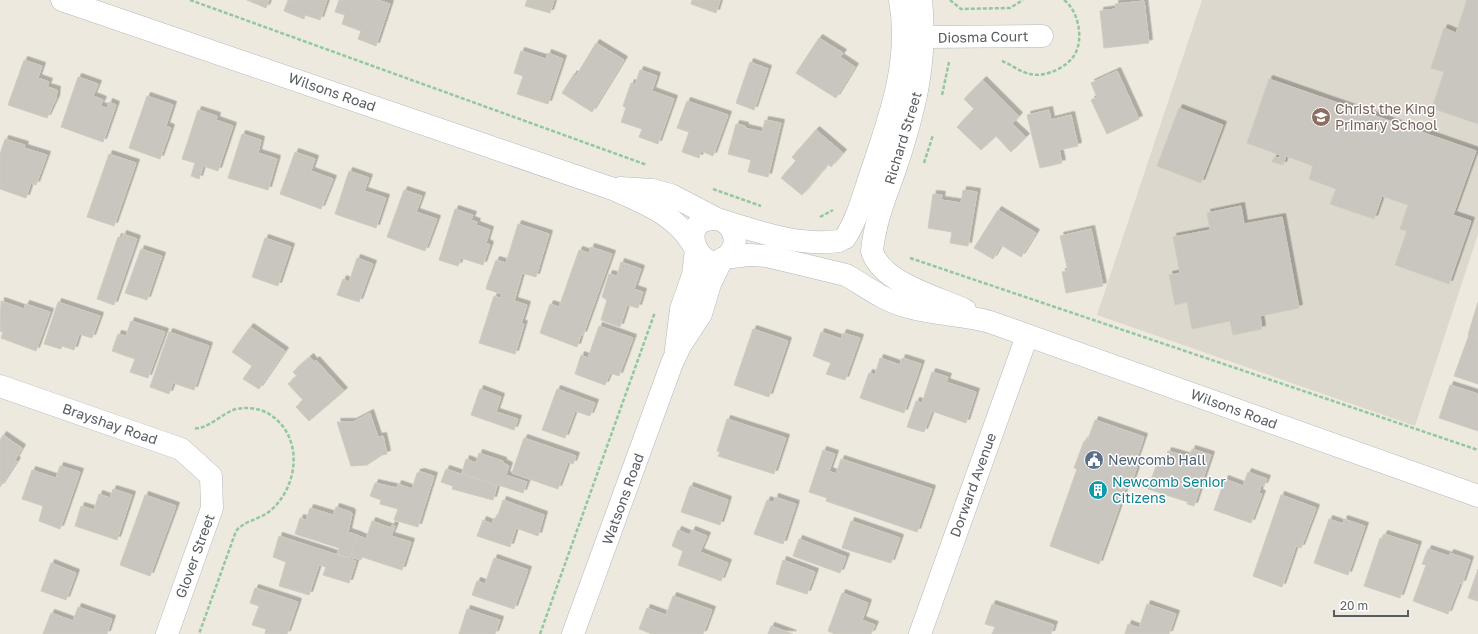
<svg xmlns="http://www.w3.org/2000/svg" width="1478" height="634" font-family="'Golos Text',sans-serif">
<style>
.education{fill:#dcd8ce}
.building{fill:#c9c5bf;stroke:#d1cabe;filter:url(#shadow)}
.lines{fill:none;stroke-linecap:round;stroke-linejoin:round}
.minor-casing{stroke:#b3b7bb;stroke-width:23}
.tertiary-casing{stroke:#b3b7bb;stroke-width:23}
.path{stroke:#92c89e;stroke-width:2.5;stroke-dasharray:4 2;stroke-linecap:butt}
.minor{stroke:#fff;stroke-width:22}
.tertiary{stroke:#fff;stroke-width:22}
.labels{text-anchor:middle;stroke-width:3;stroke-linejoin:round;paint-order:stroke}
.street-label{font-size:14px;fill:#585d62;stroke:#fff}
.education-label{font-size:14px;fill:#785e54;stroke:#fff;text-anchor:start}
.service-label{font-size:14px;fill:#4e5e75;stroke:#fff;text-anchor:start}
.culture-label{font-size:14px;fill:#0d838f;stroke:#fff;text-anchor:start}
</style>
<defs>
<filter id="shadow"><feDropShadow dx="3.5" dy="-3.5" stdDeviation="0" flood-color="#0004"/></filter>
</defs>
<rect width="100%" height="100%" fill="#ede9df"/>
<polygon class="education" points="1202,0 1478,0 1478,234 1415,426 1097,315"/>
<g class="building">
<polygon points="247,0 269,0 266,8"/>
<polygon points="288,0 327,0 320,20 305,15 304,19 284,11"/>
<polygon points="339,0 378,0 390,4 376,46 358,39 361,31 342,24 345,15 335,12"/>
<polygon points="527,0 554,0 550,13 525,6"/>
<polygon points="692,0 720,0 716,13 691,4"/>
<polygon points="1467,0 1478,0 1478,124 1432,108 1444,72 1431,68 1444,28 1456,33"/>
<polygon points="1144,1 1149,43 1104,48 1100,11 1116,9 1115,4"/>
<polygon points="819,38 843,53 840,57 855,67 836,98 796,73"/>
<polygon points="596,43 624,60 592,112 562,93 574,74 576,76"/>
<polygon points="521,51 546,59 548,53 563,59 548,104 517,94 523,76 514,73"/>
<polygon points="24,60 42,66 38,78 49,82 47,87 57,90 56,99 47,118 8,105"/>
<polygon points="750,62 768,69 754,110 736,103"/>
<polygon points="640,70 657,76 652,91 674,99 658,144 639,137 642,129 621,122 626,108 623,106 631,83 635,85"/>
<polygon points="1117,71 1139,119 1107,134 1091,100 1097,97 1091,83"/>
<polygon points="78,77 98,84 93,96 103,100 100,106 107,108 109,102 116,105 103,142 61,127"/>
<polygon points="1269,79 1476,151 1453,215 1471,221 1449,284 1395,265 1407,231 1400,229 1408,205 1382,196 1374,219 1330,204 1336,189 1309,179 1313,166 1286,156 1283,165 1272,162 1274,157 1279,158 1280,155 1247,143"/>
<polygon points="983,80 1019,116 1012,124 1026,137 1011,152 996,136 981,150 957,127 974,109 964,99"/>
<polygon points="147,96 173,105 166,126 171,128 160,159 129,148"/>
<polygon points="687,101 728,115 713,156 701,151 699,158 682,152 689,132 677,128"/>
<polygon points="1179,108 1223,125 1201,183 1157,166"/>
<polygon points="198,110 217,116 216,120 233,126 218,171 203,166 199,179 191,176 195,163 182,159"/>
<polygon points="1049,110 1051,120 1071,115 1078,146 1059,150 1062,163 1040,168 1027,115"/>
<polygon points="765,120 781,123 768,177 748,172 751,160 728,154 736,124 745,126 745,128 762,132"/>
<polygon points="816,130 843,153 831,167 828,164 802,195 781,178 796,161 792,157"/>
<polygon points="242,134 261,140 258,153 277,159 268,190 228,178"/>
<polygon points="5,139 25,145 24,148 47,155 36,185 31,183 26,198 0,189 0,154"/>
<polygon points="295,152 315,159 311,171 333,179 321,209 280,194"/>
<polygon points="109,154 136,163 114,226 87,217"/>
<polygon points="349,171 369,178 364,191 386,198 376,228 335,214"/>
<polygon points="404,190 422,196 416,212 437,219 425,251 387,237"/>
<polygon points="963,190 977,192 968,246 950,243 952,232 928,228 933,194 942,195 941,200 961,203"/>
<polygon points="1241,206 1244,224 1282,217 1299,308 1260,316 1262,329 1233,335 1230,321 1192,329 1187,302 1175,305 1169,275 1180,273 1173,237 1210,230 1207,213"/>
<polygon points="455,209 473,215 471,220 477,222 476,225 490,230 486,243 490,245 483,265 461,258 458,266 439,260"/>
<polygon points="998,210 1036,233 1021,257 1001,245 993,259 974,248"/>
<polygon points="518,224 549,234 536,277 522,273 514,301 527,305 521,324 524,324 515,354 479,343 494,296 500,298 502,294 486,289 487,285 496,260 506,263"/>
<polygon points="1091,229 1103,286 1066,293 1062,272 1068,271 1060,236"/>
<polygon points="123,234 137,239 114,305 97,299 118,237 122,238"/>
<polygon points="265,238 291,247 278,286 252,277"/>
<polygon points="591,247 612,254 583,335 581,334 577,347 540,333 550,304 559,307 579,250 589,253"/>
<polygon points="141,249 162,256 147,300 125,293"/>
<polygon points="357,258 373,264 359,302 337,295 343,279 349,282"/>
<polygon points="621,262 641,269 634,289 643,292 638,308 627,305 620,327 601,320 607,300 602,297 609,274 617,276"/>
<polygon points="1,301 24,309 26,304 50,312 36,351 1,338 3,332 0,331"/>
<polygon points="58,302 100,316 92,338 79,334 74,350 62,346 61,349 44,344"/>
<polygon points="1478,302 1478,338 1468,335"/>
<polygon points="131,321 165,332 148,378 130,372 135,359 112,351 118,334 126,336"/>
<polygon points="599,326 633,338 619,376 610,373 605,385 575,374 581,355 588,358"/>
<polygon points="250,327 285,351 259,389 243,379 252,366 232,352"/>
<polygon points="753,329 788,341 769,397 734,385"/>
<polygon points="169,332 209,346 194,390 173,383 169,394 150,387"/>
<polygon points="821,332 841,339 843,333 860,338 845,380 826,374 831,363 813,356"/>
<polygon points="1469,335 1478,338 1478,384 1454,376"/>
<polygon points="310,357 314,362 316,360 344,391 309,421 296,407 303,400 288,384 297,376 293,372"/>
<polygon points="880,358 900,365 902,358 921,364 904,413 860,398 869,373 875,375"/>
<polygon points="932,372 948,377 946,382 976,392 966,423 932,411 924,432 907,427 916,401 922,403"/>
<polygon points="1450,385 1478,394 1478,431 1439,418"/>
<polygon points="480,389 501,397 496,412 518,419 514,430 471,415"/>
<polygon points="557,389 595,403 590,416 575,411 565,438 542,430"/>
<polygon points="370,413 378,437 383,436 387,454 382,455 367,465 351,466 337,422 353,422"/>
<polygon points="727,419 786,438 774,474 718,456 720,452 717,451"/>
<polygon points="1095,420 1144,437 1136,460 1139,461 1130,488 1126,487 1099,564 1050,546 1077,469 1074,468 1084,441 1087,442"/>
<polygon points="3,435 22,448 15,460 17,461 0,487 0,440"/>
<polygon points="524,438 576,456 573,464 568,462 558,489 512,473"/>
<polygon points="1192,449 1211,455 1194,506 1187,504 1188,502 1148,489 1157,463 1163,465 1168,451 1189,457"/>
<polygon points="823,450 835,454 829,471 836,474 841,459 932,489 917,532 826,501 827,498 809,492"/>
<polygon points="479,453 503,461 503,463 509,466 506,475 527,482 523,493 462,473 466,459 476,463"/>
<polygon points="60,466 80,472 60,529 39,521 43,506 22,499 32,470 56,478"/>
<polygon points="446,469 497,486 493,500 452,489 453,486 441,482"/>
<polygon points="421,472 434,476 418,527 394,520 398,509 380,504 381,500 370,496 375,483 397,488 398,484 412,489 417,473"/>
<polygon points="1248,472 1267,479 1264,486 1261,485 1259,493 1262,494 1251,523 1214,510 1225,479 1243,486"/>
<polygon points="690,486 728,500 720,525 681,512"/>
<polygon points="113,489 132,495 117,540 75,526 81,506 94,510 99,494 110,498"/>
<polygon points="145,495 176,506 150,576 120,565"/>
<polygon points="1281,495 1316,508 1301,548 1296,546 1282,587 1253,576"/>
<polygon points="775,497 796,504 783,544 754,534 767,500 774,503"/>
<polygon points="503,500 544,515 538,536 516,528 510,547 477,536 483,520 492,524 494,518 497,518"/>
<polygon points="336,507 351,512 352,514 348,532 357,535 350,558 337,554 339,548 295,534 300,518 306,520 310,508 333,515"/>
<polygon points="1329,519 1343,524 1344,519 1365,526 1348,575 1314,563"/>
<polygon points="372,521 391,528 392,525 395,526 391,536 411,542 402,570 362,557 361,560 350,557 357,535 366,539"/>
<polygon points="851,521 900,538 891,563 842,548"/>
<polygon points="678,530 690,535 692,530 707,536 700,552 728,563 721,581 678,565 683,551 672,546"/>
<polygon points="1384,534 1418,545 1400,598 1364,586 1380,538 1382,539"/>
<polygon points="279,536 356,561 349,583 323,575 326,567 319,565 309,595 279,586 286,562 273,557"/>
<polygon points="799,539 846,557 840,573 793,556"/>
<polygon points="1428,549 1449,556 1450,553 1470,560 1462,584 1460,583 1448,614 1413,601 1426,565 1422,564"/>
<polygon points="494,558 528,570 514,609 472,595 477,581 485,584"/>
<polygon points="783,560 815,572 807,594 776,584"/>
<polygon points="51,563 76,573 66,600 41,591"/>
<polygon points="1478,569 1478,601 1468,598"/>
<polygon points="255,588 298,602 287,634 265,634 266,629 252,625 259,606 250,603"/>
<polygon points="842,593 868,603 862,620 875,625 871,634 835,634 828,631"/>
<polygon points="673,596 712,610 703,634 652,634 639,629 647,608 666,615"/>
<polygon points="992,604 1054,625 1051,634 992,634 995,627 985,624"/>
<polygon points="1147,604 1176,614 1169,634 1125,634 1128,624 1139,628"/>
<polygon points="78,607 112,619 107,634 43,634 51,613 73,621"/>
<polygon points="467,609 500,620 495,634 459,634"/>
<polygon points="771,626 793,634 768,634"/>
</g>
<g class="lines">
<g class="minor-casing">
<g id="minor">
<polyline points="923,37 1042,36"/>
<polyline points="0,386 181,449 211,476 212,508 167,634"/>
<polyline points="920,634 1027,336"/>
</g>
</g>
<g class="tertiary-casing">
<g id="tertiary">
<path d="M62,0L613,189C644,203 677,215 694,246"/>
<polyline points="620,188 652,190 671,195 717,219"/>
<path d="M723,221C734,228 739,242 730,253C704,286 670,217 717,219C756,231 799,247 839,241"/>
<path d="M845,238C858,218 863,196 871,173C890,117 911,61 900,0"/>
<path d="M872,251C875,219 888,191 898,161C916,105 927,59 921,0"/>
<path d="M873,254C885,284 937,297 965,310"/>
<polyline points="724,258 749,255 767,256 846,275"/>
<path d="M848,276C868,288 885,301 908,307C935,315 963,314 990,322L1478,496"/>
<polyline points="676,349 681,309 693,275 696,250"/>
<polyline points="573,634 672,363 680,346 701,314 710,284 722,259"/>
</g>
</g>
<g class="path">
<polyline points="190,0 647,165"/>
<polyline points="950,0 961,9 1010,8 1023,0"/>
<path d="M1002,61C1010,64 1022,73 1030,74C1045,78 1068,67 1075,54C1084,38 1078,10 1064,0"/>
<polyline points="942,95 949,62"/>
<polyline points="924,163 933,135"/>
<polyline points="713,189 761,206"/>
<polyline points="820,217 833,210"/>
<polyline points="910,258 1478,450"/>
<path d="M195,428C205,431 224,412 236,409C254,406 268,410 280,423C303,448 295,490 270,511C259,520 245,520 236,531L199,634"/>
<polyline points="540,634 655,312"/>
</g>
<use href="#minor" class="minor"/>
<use href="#tertiary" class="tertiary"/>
</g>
<defs>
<g id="school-disc" transform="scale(1)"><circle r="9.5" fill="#8d6e63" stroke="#fff"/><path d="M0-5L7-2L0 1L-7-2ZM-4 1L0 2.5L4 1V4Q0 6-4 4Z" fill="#fff"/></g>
<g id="civic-disc" transform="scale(1)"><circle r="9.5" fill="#5c6f8a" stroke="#fff"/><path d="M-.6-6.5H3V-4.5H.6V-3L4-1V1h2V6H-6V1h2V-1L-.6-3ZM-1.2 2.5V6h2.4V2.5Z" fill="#fff"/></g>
<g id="building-disc" transform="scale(1)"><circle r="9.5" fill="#0f9aa8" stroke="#fff"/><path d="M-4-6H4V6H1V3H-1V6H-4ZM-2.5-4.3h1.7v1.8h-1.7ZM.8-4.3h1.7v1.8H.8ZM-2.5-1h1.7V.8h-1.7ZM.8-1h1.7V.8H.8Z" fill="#fff"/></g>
</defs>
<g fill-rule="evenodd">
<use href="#school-disc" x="1321" y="117"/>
<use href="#civic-disc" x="1094" y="460"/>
<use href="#building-disc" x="1098" y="490"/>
</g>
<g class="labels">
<g class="street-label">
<text transform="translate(983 37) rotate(-1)" y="5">Diosma Court</text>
<text transform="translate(332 92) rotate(19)" y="5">Wilsons Road</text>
<text transform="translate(903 138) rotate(-73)" y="5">Richard Street</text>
<text transform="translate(1234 409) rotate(20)" y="5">Wilsons Road</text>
<text transform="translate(110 424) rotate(19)" y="5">Brayshay Road</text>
<text transform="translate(973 485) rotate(-70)" y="5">Dorward Avenue</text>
<text transform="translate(623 499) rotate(-70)" y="5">Watsons Road</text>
<text transform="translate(195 556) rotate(-70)" y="5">Glover Street</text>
</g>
<g class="education-label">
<text x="1335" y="114">Christ the King<tspan x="1335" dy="16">Primary School</tspan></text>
</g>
<g class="service-label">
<text x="1108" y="465">Newcomb Hall</text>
</g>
<g class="culture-label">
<text x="1112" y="487">Newcomb Senior<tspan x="1112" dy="16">Citizens</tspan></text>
</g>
</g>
<path d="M1334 610v6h74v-6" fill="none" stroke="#585d62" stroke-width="2"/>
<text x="1340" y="610" font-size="12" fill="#585d62" stroke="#ffffff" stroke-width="3" paint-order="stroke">20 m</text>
</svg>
